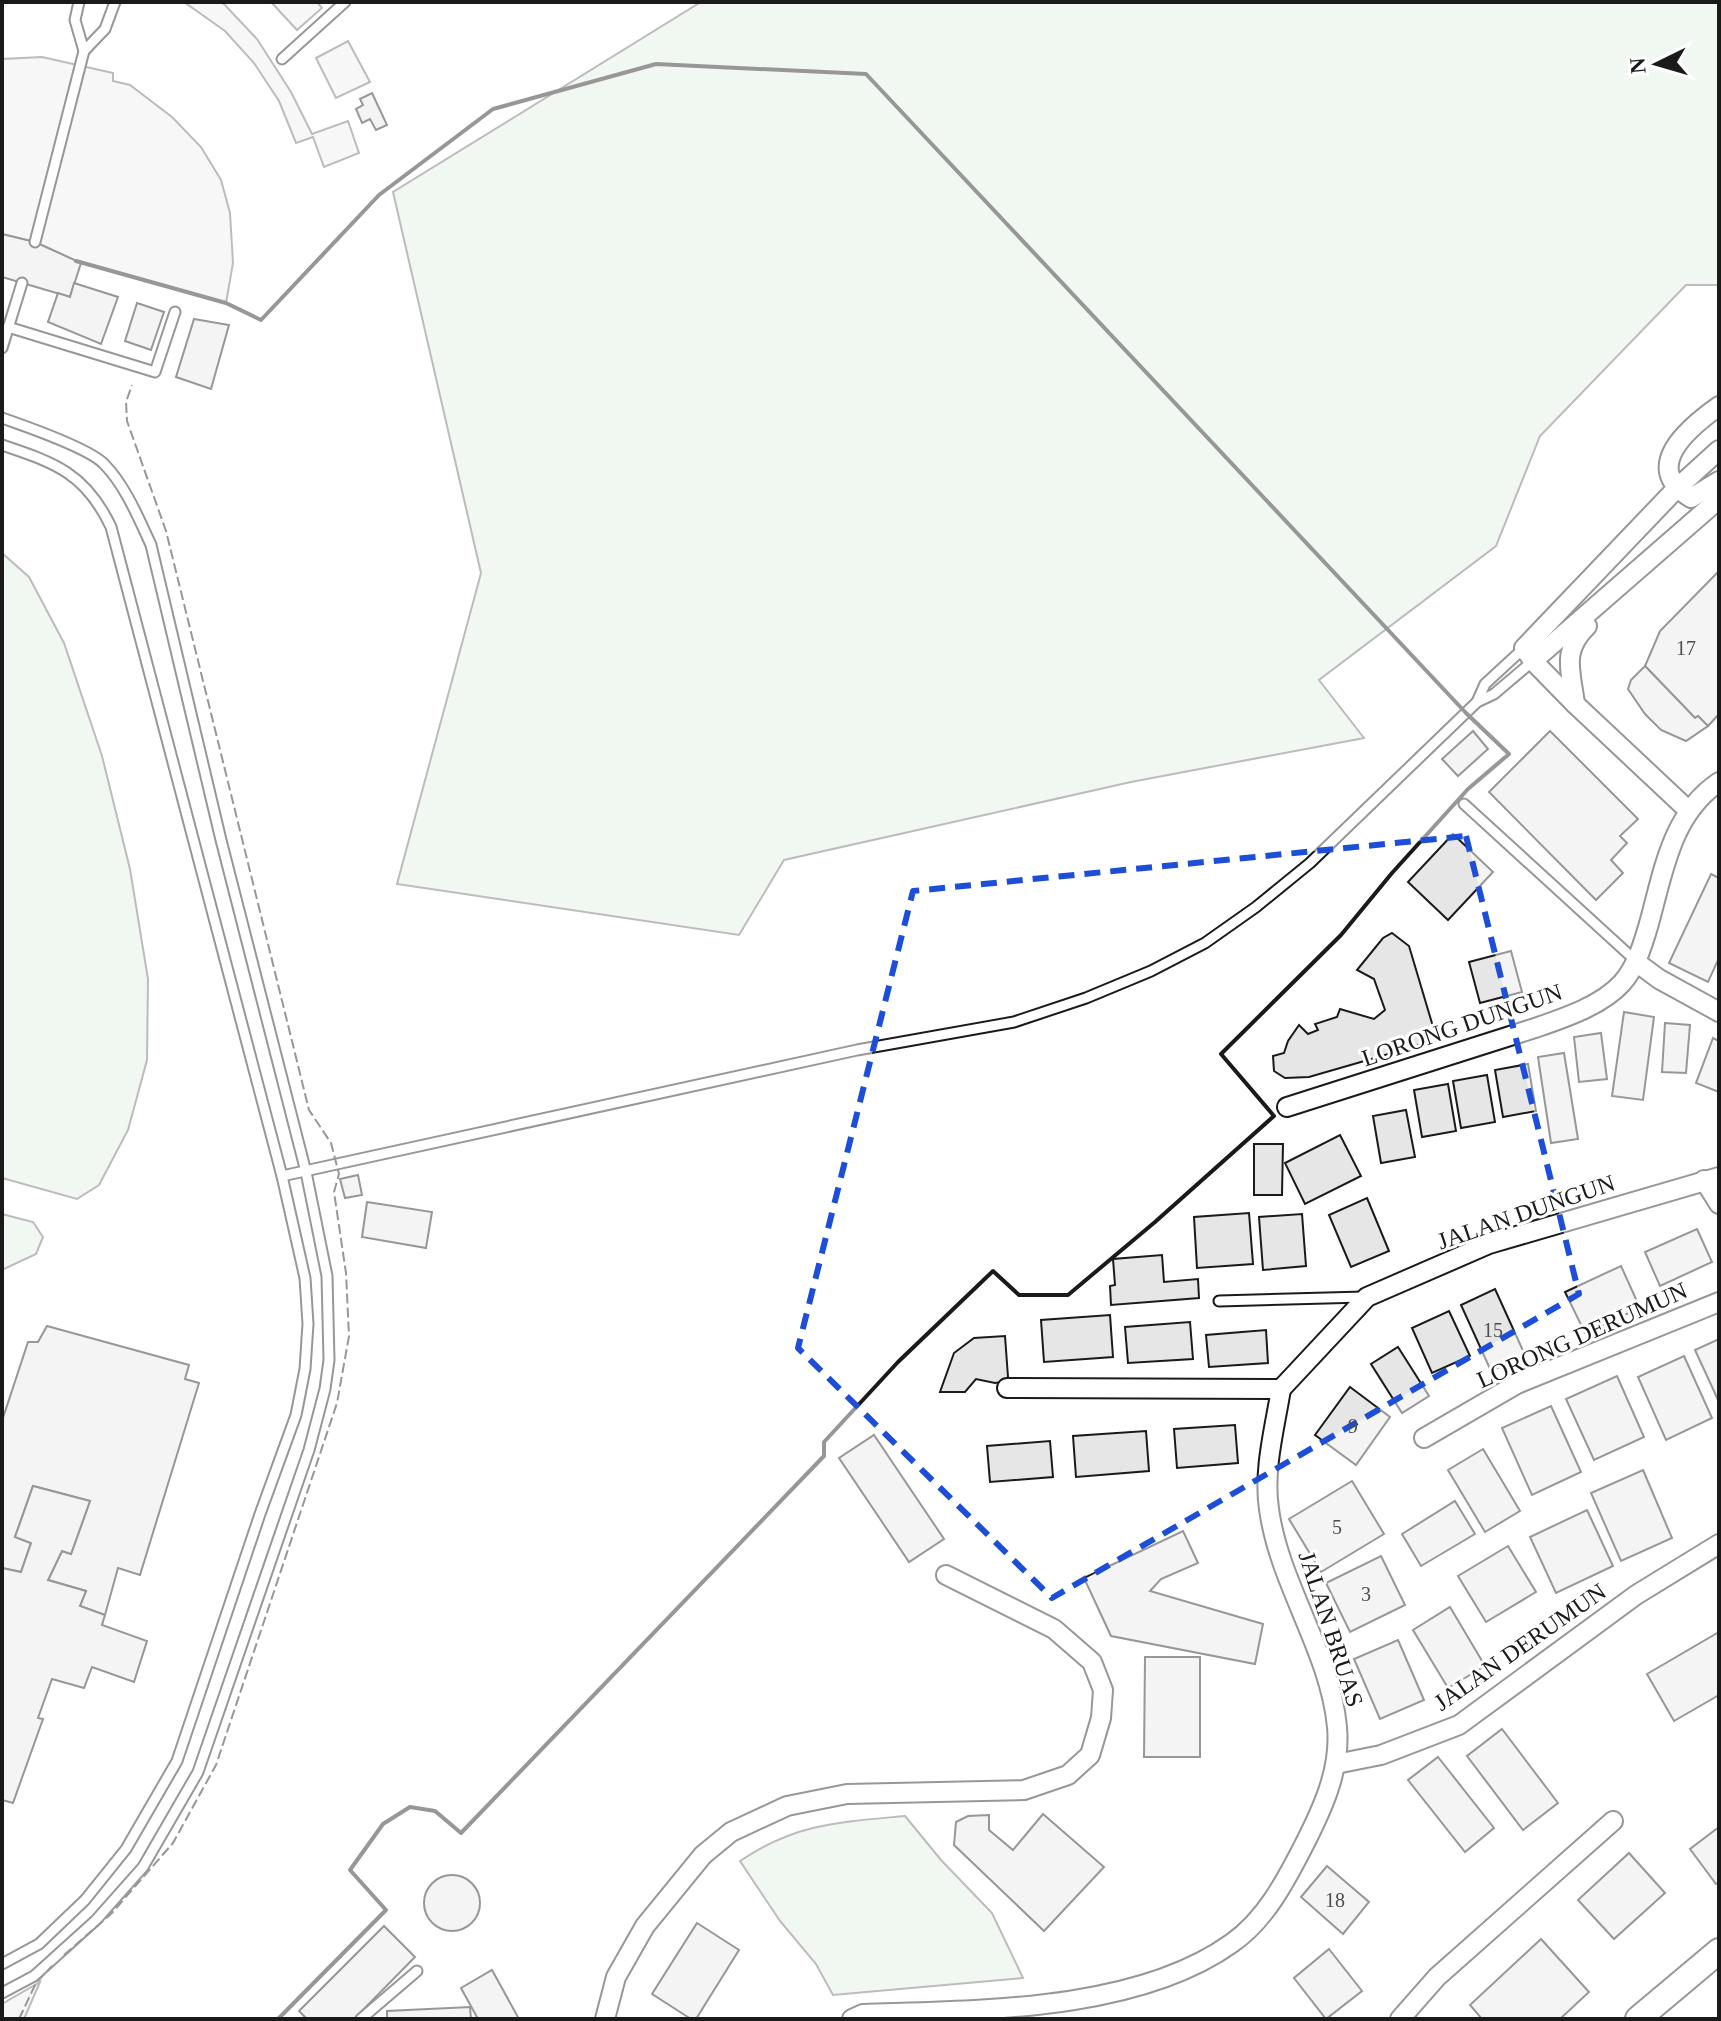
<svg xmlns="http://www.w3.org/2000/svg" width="1721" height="2021" font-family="Georgia,serif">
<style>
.green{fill:#e0efe3;stroke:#6a6a6a;stroke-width:2}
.parking{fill:#ededed;stroke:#6a6a6a;stroke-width:2}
.building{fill:#e6e6e6;stroke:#1a1a1a;stroke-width:2}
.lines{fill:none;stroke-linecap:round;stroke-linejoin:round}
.lane-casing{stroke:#1a1a1a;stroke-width:13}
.street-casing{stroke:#1a1a1a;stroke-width:22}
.secondary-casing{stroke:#1a1a1a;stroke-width:28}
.lane{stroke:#fff;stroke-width:9}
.street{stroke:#fff;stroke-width:18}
.secondary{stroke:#fff;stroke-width:24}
.fence{stroke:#1a1a1a;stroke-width:2;stroke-dasharray:10 4;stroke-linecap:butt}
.wall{stroke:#1a1a1a;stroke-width:4}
.marked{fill:none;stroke:#1d4ed8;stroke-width:6;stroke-dasharray:16 10;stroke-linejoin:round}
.labels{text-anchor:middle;stroke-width:6;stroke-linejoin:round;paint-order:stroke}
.number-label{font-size:20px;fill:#4d4d4d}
.street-label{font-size:24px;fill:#1a1a1a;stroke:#fff}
</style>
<rect width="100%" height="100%" fill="#fff"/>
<g class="green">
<polygon points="701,2 1719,2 1719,285 1686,285 1540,436 1496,546 1319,680 1364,738 1131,782 784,860 739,935 397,884 481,573 393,192"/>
<polygon points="2,553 29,577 64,643 102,756 130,869 148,979 147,1060 128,1130 99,1185 77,1199 2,1178"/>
<polygon points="2,1214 33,1222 43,1237 36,1254 2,1270"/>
<path d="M905,1816L941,1860L992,1913L1023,1978L833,1995L816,1964L780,1921L740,1861C796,1823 840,1822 905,1816Z"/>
</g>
<g class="parking">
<polygon points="184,2 220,2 224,4 257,39 291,92 312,134 348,121 359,153 324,167 313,137 296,143 279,101 254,63 225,31"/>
<polygon points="271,2 317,2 322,8 297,30"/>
<polygon points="348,41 370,82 336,98 316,58"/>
<polygon points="42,57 113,73 113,81 130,85 172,117 201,147 221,180 230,213 233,263 226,303 81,263 35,242 2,234 2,59"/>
<polygon points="40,1982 24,2019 2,2019 2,2004"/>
</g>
<g class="building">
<polygon points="372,93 387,125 376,130 370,119 362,123 356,109 363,105 360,99"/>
<polygon points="2,234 35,242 81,263 70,297 2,277"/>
<polygon points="74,283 118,297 101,344 48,322 58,293 70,297"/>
<polygon points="137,303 164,312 151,350 125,341"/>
<polygon points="194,319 229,325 211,389 176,377"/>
<polygon points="1719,571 1719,714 1708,726 1698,716 1695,718 1645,666 1660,631"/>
<polygon points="1645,666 1695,718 1698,716 1708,726 1686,741 1661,730 1645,714 1628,689 1631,680"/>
<polygon points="1473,731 1488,749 1458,776 1442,759"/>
<polygon points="1550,731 1638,819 1620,836 1627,843 1611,860 1623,873 1596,900 1489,792"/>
<polygon points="1453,834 1493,872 1448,920 1408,882"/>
<polygon points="1711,874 1719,878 1719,958 1708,982 1669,963"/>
<polygon points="1392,933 1409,946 1437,1040 1309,1077 1285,1078 1274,1071 1273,1056 1284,1053 1288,1041 1299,1025 1308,1034 1318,1030 1315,1024 1337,1017 1340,1009 1374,1019 1385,1010 1374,979 1357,970 1383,938"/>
<polygon points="1511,951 1522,992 1480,1003 1469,962"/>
<polygon points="1624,1012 1654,1017 1643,1100 1612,1096"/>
<polygon points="1665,1023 1690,1025 1686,1073 1662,1072"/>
<polygon points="1601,1033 1607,1079 1579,1082 1574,1037"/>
<polygon points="1713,1038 1719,1041 1719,1092 1696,1083"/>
<polygon points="1564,1053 1578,1139 1551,1143 1538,1057"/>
<polygon points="1528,1064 1536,1111 1503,1117 1495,1070"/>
<polygon points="1487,1075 1495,1122 1461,1128 1453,1081"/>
<polygon points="1448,1084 1456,1131 1422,1137 1414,1090"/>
<polygon points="1406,1110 1415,1157 1381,1163 1373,1116"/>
<polygon points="1340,1135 1361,1176 1305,1204 1285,1163"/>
<polygon points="1254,1144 1283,1144 1282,1195 1254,1195"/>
<polygon points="358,1175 362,1195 345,1198 340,1179"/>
<polygon points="1367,1198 1389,1251 1351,1267 1329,1215"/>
<polygon points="367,1202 432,1212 426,1248 362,1237"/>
<polygon points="1249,1213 1253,1264 1197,1268 1194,1217"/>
<polygon points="1302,1214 1306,1266 1263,1270 1259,1217"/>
<polygon points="1697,1229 1712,1262 1660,1286 1645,1252"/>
<polygon points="1162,1255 1164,1282 1198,1279 1199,1298 1111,1305 1110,1286 1115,1285 1113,1259"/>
<polygon points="1621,1266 1640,1308 1585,1333 1565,1292"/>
<polygon points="1495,1289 1525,1355 1491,1371 1461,1305"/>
<polygon points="1449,1311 1470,1356 1432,1373 1412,1328"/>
<polygon points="1110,1315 1113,1357 1044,1362 1041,1320"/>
<polygon points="1190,1322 1193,1359 1128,1363 1125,1327"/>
<polygon points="47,1326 189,1365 185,1379 199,1383 140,1575 118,1568 105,1615 80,1606 86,1591 48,1580 62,1551 71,1554 90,1501 33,1486 15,1537 31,1543 21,1572 2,1568 2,1421 28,1342 38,1342"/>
<polygon points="1266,1330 1268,1363 1209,1367 1206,1335"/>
<polygon points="1005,1336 1008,1377 1002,1382 995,1383 976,1379 965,1392 940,1392 954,1353 974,1338"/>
<polygon points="1719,1339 1719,1402 1695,1350"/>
<polygon points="1398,1347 1429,1396 1402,1413 1371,1364"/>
<polygon points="1684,1356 1712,1418 1666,1440 1638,1377"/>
<polygon points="1617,1376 1644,1437 1594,1460 1566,1399"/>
<polygon points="1350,1387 1390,1417 1356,1465 1315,1435"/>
<polygon points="1551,1406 1581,1472 1532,1495 1502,1428"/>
<polygon points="1235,1425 1238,1463 1177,1468 1174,1429"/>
<polygon points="1146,1431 1149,1471 1076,1477 1073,1436"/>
<polygon points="874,1435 944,1539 909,1562 839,1458"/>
<polygon points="1050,1441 1053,1477 990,1482 987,1446"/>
<polygon points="1483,1449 1520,1511 1485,1532 1448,1470"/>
<polygon points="1643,1470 1672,1538 1621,1561 1591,1493"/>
<polygon points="1352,1481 1384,1534 1321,1572 1289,1519"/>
<polygon points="33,1486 90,1501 71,1554 62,1551 48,1580 86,1591 80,1606 105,1615 102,1625 147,1641 134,1682 92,1667 84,1688 52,1679 38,1718 43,1719 13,1803 2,1800 2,1568 21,1572 31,1543 15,1537"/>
<polygon points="1455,1501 1475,1534 1421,1566 1402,1534"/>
<polygon points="1587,1510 1613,1566 1556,1593 1530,1537"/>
<polygon points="1183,1531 1198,1563 1161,1579 1150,1591 1263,1624 1255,1664 1111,1636 1084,1578"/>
<polygon points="1508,1546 1536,1592 1486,1622 1458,1576"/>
<polygon points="1381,1556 1405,1605 1350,1632 1326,1583"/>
<polygon points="1450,1607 1485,1666 1448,1688 1413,1630"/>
<polygon points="1719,1632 1719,1695 1674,1721 1647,1674"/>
<polygon points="1398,1640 1424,1700 1380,1719 1354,1659"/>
<polygon points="1145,1657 1200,1657 1200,1757 1144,1757"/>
<polygon points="1502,1729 1558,1803 1523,1830 1467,1756"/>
<polygon points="1438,1757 1494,1828 1465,1852 1408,1780"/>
<polygon points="1043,1814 1104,1867 1044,1931 954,1845 956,1822 968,1816 989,1815 989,1830 1013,1850"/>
<polygon points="1719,1827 1719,1882 1716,1884 1690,1849"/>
<polygon points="1629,1853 1665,1893 1614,1939 1578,1900"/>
<polygon points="1327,1866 1369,1902 1343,1934 1301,1897"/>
<circle cx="452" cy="1903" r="28"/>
<polygon points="697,1923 739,1950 696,2019 691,2019 652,1994"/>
<polygon points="384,1926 415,1957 354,2019 307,2019 299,2011"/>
<polygon points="1541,1939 1589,1992 1560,2019 1482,2019 1470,2005"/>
<polygon points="1329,1949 1362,1991 1326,2019 1294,1978"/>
<polygon points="492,1970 519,2019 478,2019 461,1988"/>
<polygon points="470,2007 471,2019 387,2019 387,2011"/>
</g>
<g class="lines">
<g class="lane-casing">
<g id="lane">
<polyline points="79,2 75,20 84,51 105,29 115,2"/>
<polyline points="282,59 345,2"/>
<polyline points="35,242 84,51"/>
<polyline points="8,327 155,372 175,312"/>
<polyline points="2,348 22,283"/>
<path d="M2,418C25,426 89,448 104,464C125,485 139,519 151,545L221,840L306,1172L327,1276L329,1360L325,1389L309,1450L198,1772L143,1867L96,1920L34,1976L2,1993"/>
<path d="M2,445C56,463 86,474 111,527L282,1176L305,1278L308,1324L305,1369L296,1415L260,1514L177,1761L126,1849L85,1900L39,1944L2,1964"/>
<polyline points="1477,702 1485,684 1524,648"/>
<polyline points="1464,804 1636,961"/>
<polyline points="282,1176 857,1050 1014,1022 1086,998 1151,971 1205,943 1256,907 1310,863 1477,702 1494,694 1533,661"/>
<polyline points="1219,1301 1364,1297"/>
<polyline points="361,2019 417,1971"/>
</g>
</g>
<g class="street-casing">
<g id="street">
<path d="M1719,406C1688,428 1640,468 1691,498L1719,481"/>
<polyline points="1533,661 1719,499"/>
<path d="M1575,704C1571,671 1561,651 1587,626"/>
<polyline points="1689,811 1575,704 1533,661 1524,648 1676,489 1719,450"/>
<polyline points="1636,962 1659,979 1719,1012"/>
<path d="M1287,1107L1535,1028C1564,1018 1601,1006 1622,983C1636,967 1642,947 1648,927C1663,875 1670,815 1719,782"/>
<polyline points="1704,1180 1719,1204"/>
<polyline points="1007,1388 1281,1389 1367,1297 1489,1244 1719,1177"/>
<polyline points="1424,1438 1517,1384 1719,1302"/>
<polyline points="1336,1764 1381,1755 1459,1725 1636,1595 1719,1544"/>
<polyline points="605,2019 616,1977 645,1926 703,1855 731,1832 787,1806 847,1794 1024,1790 1068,1775 1090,1755 1101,1718 1103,1690 1092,1662 1054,1629 946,1575"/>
<path d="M852,2019L863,2014C977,2010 1136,2012 1232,1943C1265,1920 1285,1882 1303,1847C1322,1810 1341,1770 1337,1727C1330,1651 1279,1584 1269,1509C1263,1470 1275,1427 1281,1389"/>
<polyline points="1400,2019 1437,1977 1613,1821"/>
</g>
</g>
<g class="secondary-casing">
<polyline id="secondary" points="1638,2019 1719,1951"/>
</g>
<use href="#lane" class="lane"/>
<use href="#street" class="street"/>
<use href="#secondary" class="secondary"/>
<g class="fence">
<polyline points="64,1955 111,1914 173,1843 216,1765 337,1403 349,1336 346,1273 334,1192 339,1174 331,1143 309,1110 166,531 127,421 126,402 132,385"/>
<polyline points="19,2019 36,1983 52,1966"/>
</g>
<polyline class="wall" points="76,261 226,303 261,320 379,195 493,109 656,64 866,74 1466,713 1509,754 1468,789 1392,873 1341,935 1221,1054 1274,1116 1155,1222 1068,1295 1019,1295 993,1271 898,1362 824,1442 824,1456 461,1833 435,1811 410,1807 383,1824 350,1870 386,1910 278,2019"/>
</g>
<path d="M0 0H1721V2021H0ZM1466,836L1579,1294L1052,1598L798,1348L913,891Z" fill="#fff" fill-opacity=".55" fill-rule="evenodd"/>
<path class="marked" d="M1466,836L1579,1294L1052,1598L798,1348L913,891Z"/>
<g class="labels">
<g class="number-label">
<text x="1686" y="655">17</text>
<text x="1493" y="1337">15</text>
<text x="1353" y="1433">9</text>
<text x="1337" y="1534">5</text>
<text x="1366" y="1601">3</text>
<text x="1335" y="1907">18</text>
</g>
<g class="street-label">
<text transform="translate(1462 1025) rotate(-19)" y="8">LORONG DUNGUN</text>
<text transform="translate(1526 1212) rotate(-19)" y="8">JALAN DUNGUN</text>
<text transform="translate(1582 1335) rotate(-24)" y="8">LORONG DERUMUN</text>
<text transform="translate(1331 1629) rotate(72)" y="8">JALAN BRUAS</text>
<text transform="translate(1520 1647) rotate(-35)" y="8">JALAN DERUMUN</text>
</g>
</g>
<rect width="1721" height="2021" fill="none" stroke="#1a1a1a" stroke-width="8"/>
<g transform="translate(1657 64) rotate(265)" stroke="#ffffff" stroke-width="6" paint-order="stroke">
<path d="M0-6L14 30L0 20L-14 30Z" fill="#1a1a1a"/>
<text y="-12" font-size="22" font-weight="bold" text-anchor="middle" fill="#1a1a1a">N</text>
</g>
</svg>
